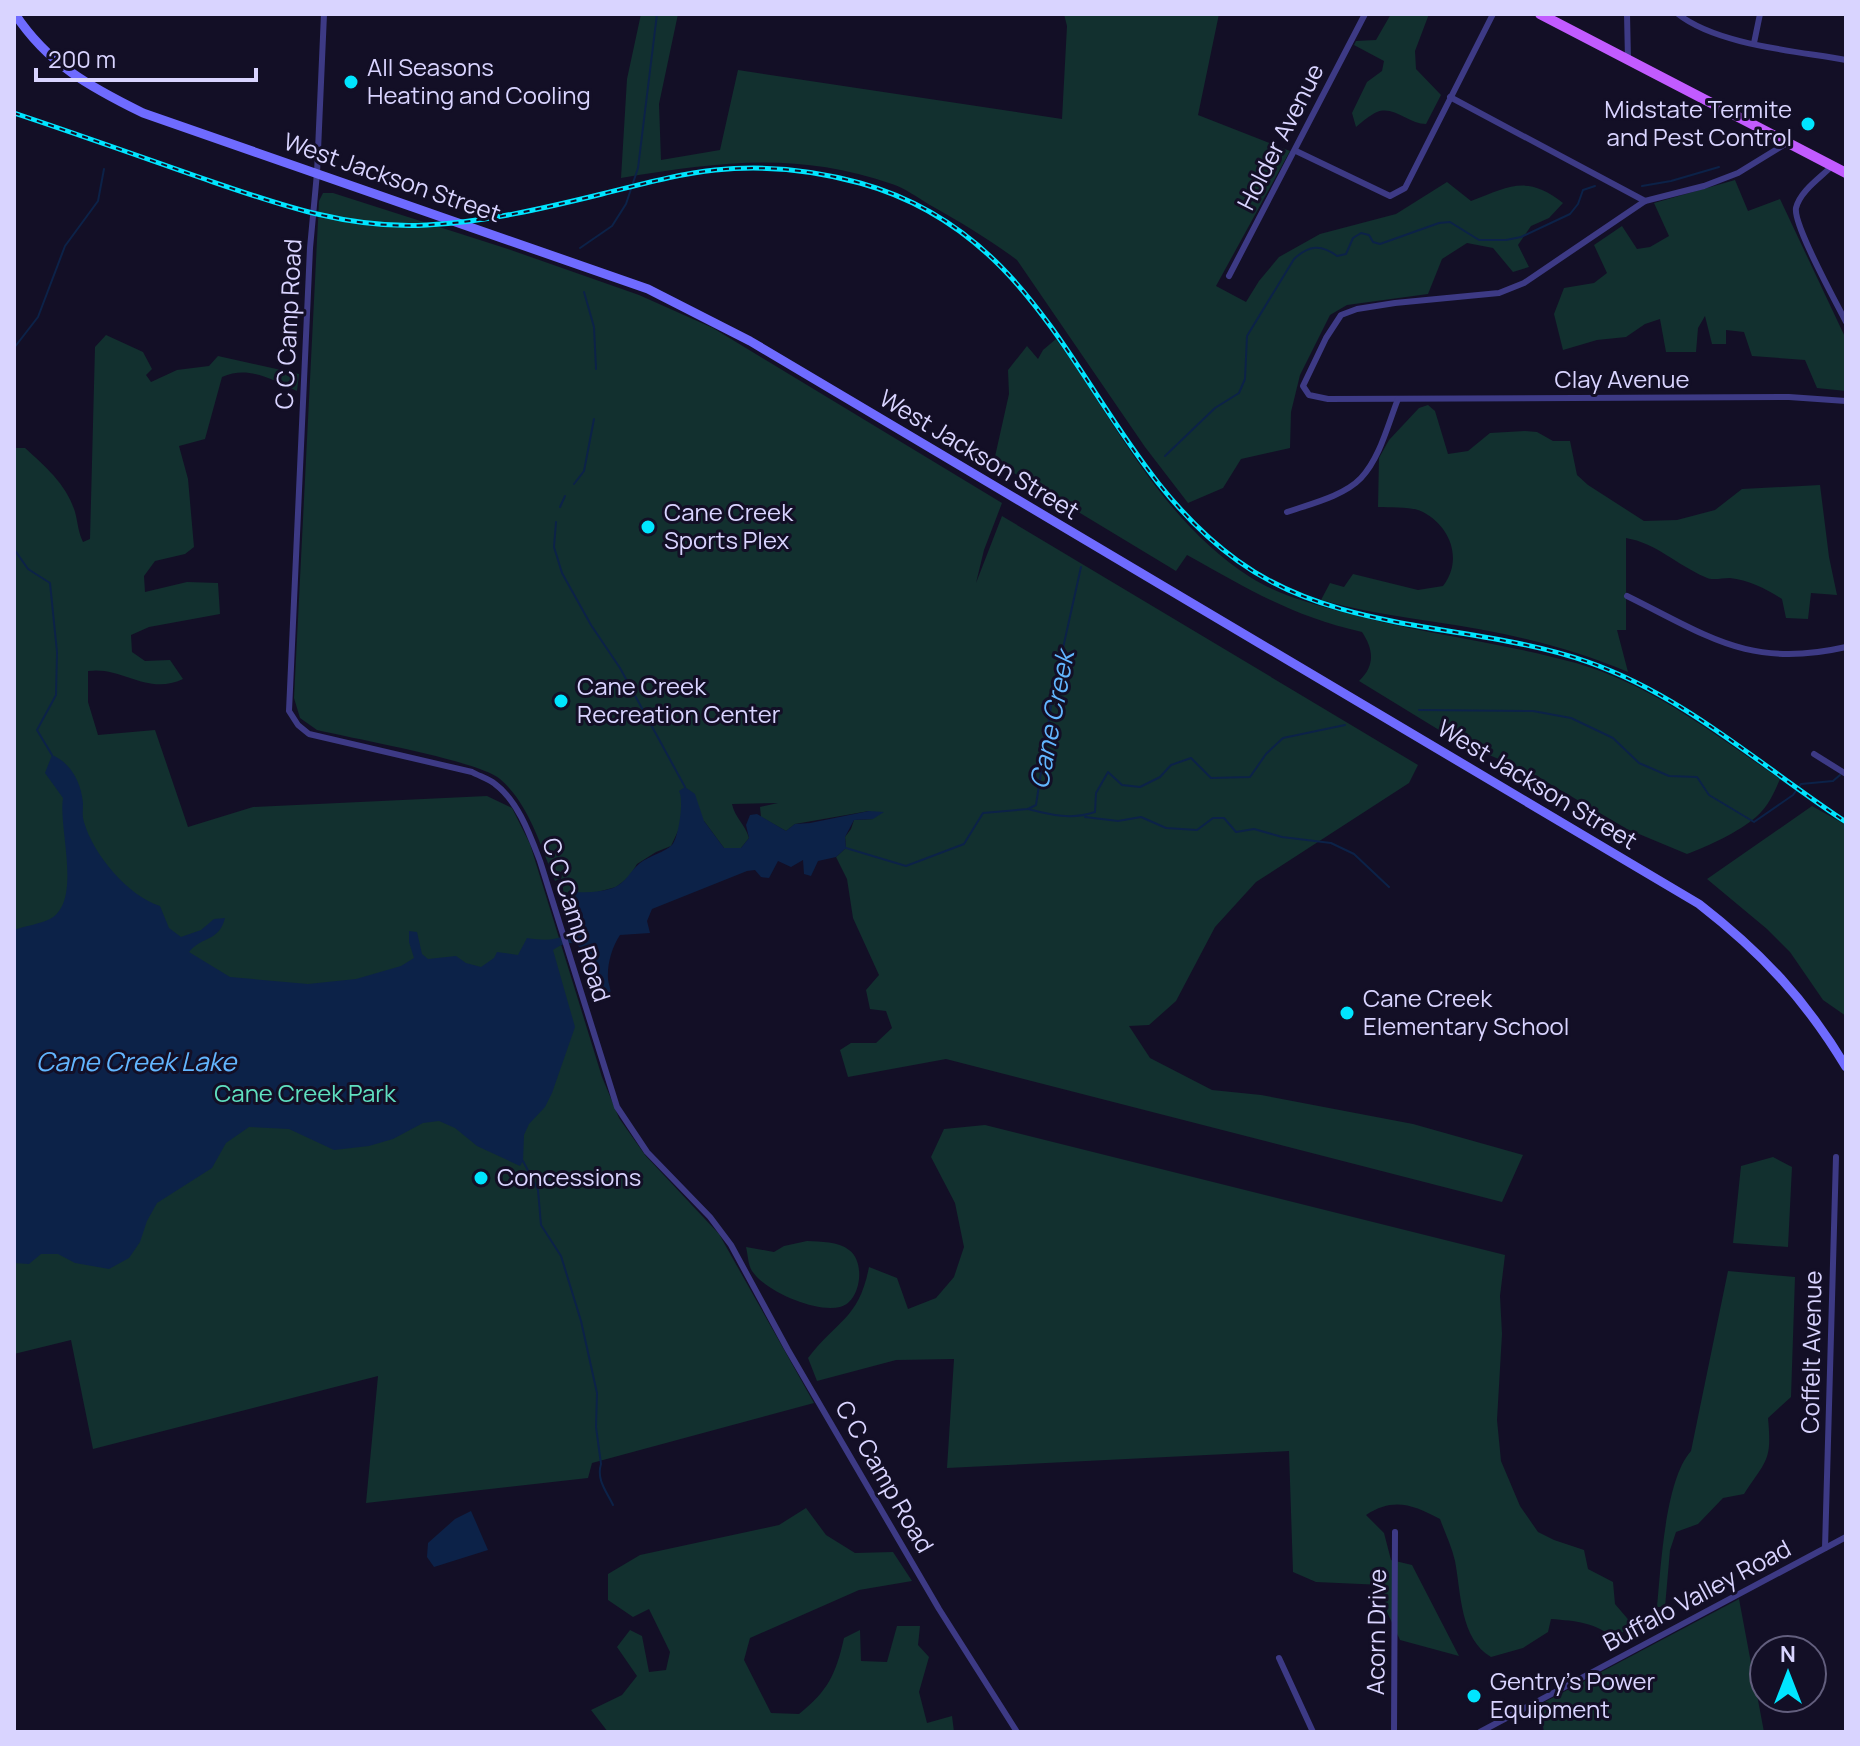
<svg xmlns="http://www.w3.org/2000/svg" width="1860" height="1746" font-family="Manrope,sans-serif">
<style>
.green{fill:#12302f}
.water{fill:#0c2248}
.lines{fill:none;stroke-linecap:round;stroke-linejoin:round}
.stream{stroke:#0c2248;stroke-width:2}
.street{stroke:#3d3a85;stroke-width:6}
.secondary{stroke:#6f6bff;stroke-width:9}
.primary{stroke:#c25bff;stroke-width:10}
.rail-casing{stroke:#00e5ff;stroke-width:5}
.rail{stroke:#130f26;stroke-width:2;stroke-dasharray:6;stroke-linecap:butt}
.poi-dot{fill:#00e5ff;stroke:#130f26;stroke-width:3}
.labels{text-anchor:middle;stroke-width:6;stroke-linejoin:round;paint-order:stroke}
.poi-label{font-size:24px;fill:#d9d4ff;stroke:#130f26;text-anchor:start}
.street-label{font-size:24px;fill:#d9d4ff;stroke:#130f26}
.park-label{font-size:24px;fill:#5fe0c0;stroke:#130f26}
.water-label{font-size:26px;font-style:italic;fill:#62b6ff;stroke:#130f26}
</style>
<rect width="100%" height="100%" fill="#130f26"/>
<g class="green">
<path d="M641,14H678L659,104L661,160L720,150L738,70L1062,119L1067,26L1064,14H1219L1198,115L1290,151L1216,286L1246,302L1259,281L1279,257L1320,234L1396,214L1447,182L1471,201C1509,187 1527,174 1563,203L1549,218L1531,226L1518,245L1529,267L1513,272L1493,248L1467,243L1442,259L1428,294L1347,305L1330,315L1300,375L1291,412L1290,448L1241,459L1223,488L1188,503L1145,447L1017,260C989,239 960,222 930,205C918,198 905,188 892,184C795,151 720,162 621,178L627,79Z"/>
<path d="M1391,14H1429L1415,51L1416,69L1441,95L1426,124C1409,124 1393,105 1377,112C1370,115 1362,122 1356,127L1352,113L1367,82L1382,71L1384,61L1354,45L1356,41L1376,40Z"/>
<polygon points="1735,180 1748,211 1780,199 1846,339 1846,391 1817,388 1805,360 1752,356 1744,332 1726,330 1726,344 1712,344 1705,316 1698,328 1696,352 1666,352 1660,319 1645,324 1626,337 1597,340 1563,350 1554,314 1564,288 1594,283 1607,273 1594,245 1622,226 1637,249 1650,247 1669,236 1654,203"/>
<path d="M323,193H333L508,249L639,295L713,328L1002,503L984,550L976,583L1002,516L1418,765L1409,783L1256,882L1215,927L1176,1001L1149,1025L1129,1026L1150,1058L1212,1090L1261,1095L1413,1124L1523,1155L1502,1202L946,1059L848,1077L840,1050L851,1043H876L892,1028L886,1011L870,1009L866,990L879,975L853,918L847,879L836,857L846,848L845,837L851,829L854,820L873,819L869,811L795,824L786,831L761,817L760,807L778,803L732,804C735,818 745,824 749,838L741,848H724L704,821L678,831L671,846L656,852L637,864L629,877L616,887L594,893L572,907L577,922L571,933L561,878L555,881C541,847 529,804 500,779C480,761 350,738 317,730L300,718L294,698L319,201Z"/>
<path d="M106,335L143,352L152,369L146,375L151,382L177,370L209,366L218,356L299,374L297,391C272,380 249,365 222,377L205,439L179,446L188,479L194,547L185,554L155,561L144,576L145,592L187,582L218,583L220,614L149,627L131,635L132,652L145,661L170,660L183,679C147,696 123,666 88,671V702L98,735L155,730L188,827L253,807L487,796L512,808L530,844L602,1077L619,1118L645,1155L719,1234L814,1403L592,1463L588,1478L366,1503L378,1376L93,1449L71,1340L14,1354V448H25C45,466 67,485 75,512C78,523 78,532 83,542L90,539L95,347Z"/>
<path d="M1056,339C1115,421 1162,521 1250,577C1278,595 1313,604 1346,613C1422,634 1500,642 1576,663C1653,685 1715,735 1780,779C1774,793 1768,807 1756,817C1739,832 1708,846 1687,854L1627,829L1533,774L1457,741L1359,681C1375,666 1374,650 1362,632C1292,616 1248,589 1187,555L1176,571L994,461L1009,394L1008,370L1027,346L1038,359L1043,350Z"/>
<path d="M1428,405L1435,411L1448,454L1468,451L1490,433L1525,431L1537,432L1553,441H1570L1577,475L1588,485L1644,521L1677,520L1715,510L1742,489L1820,485L1829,557L1837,595L1811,593L1808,619L1786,618L1782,599C1767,589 1748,580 1730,578C1721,578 1712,581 1705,577C1677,565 1656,543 1626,538V630H1617L1628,672C1588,655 1546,643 1504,634C1443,621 1381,617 1321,600L1330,583L1344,587L1353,574L1418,590L1443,586C1463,560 1451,527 1423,512C1412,506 1391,508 1378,507L1379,458L1389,440L1419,408Z"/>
<polygon points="1812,806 1846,825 1846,1016 1823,1000 1790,952 1767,929 1707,879"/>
<path d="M985,1125L1505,1255L1500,1296L1502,1334L1497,1420L1501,1461L1520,1506L1538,1532L1554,1540L1584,1550L1588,1569L1613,1582L1615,1604L1632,1624L1615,1639C1595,1622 1576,1621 1551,1619L1548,1632L1523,1648L1491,1657C1460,1639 1461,1592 1455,1561C1452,1547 1445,1533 1440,1519C1413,1505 1394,1497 1366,1515L1384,1533L1391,1560L1412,1565L1459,1656L1400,1640L1387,1612L1383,1585L1316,1582L1293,1572L1289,1451L947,1468L954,1359L896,1360L817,1381L808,1358C837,1320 859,1319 869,1267L897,1278L908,1309L936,1298L954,1277L964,1247L955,1203L931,1157L944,1129Z"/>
<polygon points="1773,1157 1792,1167 1788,1247 1733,1243 1741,1166"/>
<path d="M807,1241C821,1242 838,1241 849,1250C866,1262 861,1302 840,1307C816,1313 766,1292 752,1271C748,1265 748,1255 746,1247L774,1252L784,1246Z"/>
<path d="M1728,1271L1795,1277L1791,1397L1768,1418C1772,1461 1767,1459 1744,1494L1723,1498L1698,1524L1676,1532L1670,1550L1665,1607H1657C1661,1566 1665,1480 1691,1451Z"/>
<path d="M806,1508L826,1535L855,1553L893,1552L912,1581L859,1590L750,1638L744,1660L771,1713L799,1714C828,1691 836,1674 844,1638L860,1630L861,1661L887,1662L897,1626H920L918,1645L929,1657L919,1692L927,1723L952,1716L954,1732H608L591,1710L622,1695L637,1676L617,1647L630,1630L642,1636L649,1672L666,1670L670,1652L649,1609L633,1617L608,1600V1574L640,1555L779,1525Z"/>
<polygon points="1739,1599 1764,1732 1544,1732 1539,1705"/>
</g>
<g class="water">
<path d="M52,755C71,763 81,782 83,803C83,810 82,816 84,822C93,854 128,896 160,906L169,928L181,937L201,930L214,919L225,918C219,942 202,936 189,952L230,977L308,984L356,979L401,966L414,958L409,942V931L417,932L422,954L428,959L456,956L466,963L481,967L494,958L497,952L518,955L527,938C548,941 566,942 577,922L572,907L576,892C589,893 600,892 613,888C626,883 630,871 640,863C649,856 665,852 672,845C679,837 684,800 679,791L685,787L695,794L704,821L724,848H741L749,838L746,825L750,815L757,814L786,831L795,824L810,823L869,811L884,812L873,819L854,820L845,837L846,848L836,857L818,861L811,876L804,874L803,860L791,867L778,861L769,878L761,877L755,870L747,871L652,909L647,921L650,933L620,935C612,947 607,964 608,979C609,987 612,990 610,999C603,993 595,989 592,980C585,960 584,929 553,950L575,1027L552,1093L545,1107L529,1124L524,1135L523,1161L520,1166L477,1146L455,1128L439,1121L423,1123L393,1139L369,1146L334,1150L289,1129L249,1127L226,1143L212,1168L157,1203L147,1221L140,1242L129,1258L109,1269L75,1263L58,1254H41L29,1264L14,1263V930C25,926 40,924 50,919C83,901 58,828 63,798L45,773Z"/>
<polygon points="471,1511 488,1550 434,1567 427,1557 428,1543 455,1519"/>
</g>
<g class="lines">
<g class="stream">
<polyline points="1754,118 1793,114"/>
<polyline points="1642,186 1671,181 1719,167"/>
<polyline points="580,248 612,226 626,204 638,168 657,14"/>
<polyline points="584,292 594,327 596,369"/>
<polyline points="14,348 38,317 65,246 98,201 104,169"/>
<path d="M1165,456L1215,408L1239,393L1245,379L1247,336L1294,259C1309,245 1321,244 1337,256L1346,254L1353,238L1361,233L1369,235L1373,242L1380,244L1439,223L1450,222L1479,240H1506L1521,237L1570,214L1578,204L1583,190L1595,186"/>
<polyline points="574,484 584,471 594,419"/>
<polyline points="560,507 565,496"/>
<polyline points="556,522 554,547 562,573 591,625 620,668 685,787"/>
<polyline points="14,549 28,569 50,583 57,652 56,695 37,730 52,755"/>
<polyline points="1419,710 1533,711 1571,718 1613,738 1639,763 1669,776 1697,777 1709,795 1754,822 1793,795 1801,784 1833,781 1840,775"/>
<path d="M1028,809C1051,815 1072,820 1095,812L1096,793L1108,772L1122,785L1140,787L1160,777L1171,765L1191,758L1211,778L1250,777L1266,754L1283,738L1345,725"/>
<polyline points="1085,817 1118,821 1141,817 1166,828 1197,830 1213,818 1224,818 1236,832 1254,829 1282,837 1331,843 1354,854 1389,887"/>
<polyline points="846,848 906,866 964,844 983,813 1028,809 1036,805 1053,693 1081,567"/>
<path d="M523,1161L538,1190L541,1225L561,1256L581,1321L597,1393L596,1427L601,1464C596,1480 607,1492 613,1505"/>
</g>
<g class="street">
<path d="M324,14L317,173L310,248L289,711L298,725L309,734L472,772C479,776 489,779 495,784C518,801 530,835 540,861L617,1107L647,1152L710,1217L731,1245L788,1350L939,1609L1017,1732"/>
<polyline points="1627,14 1628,60"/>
<path d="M1678,14C1717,45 1797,51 1846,60"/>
<polyline points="1754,43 1760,14"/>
<polyline points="1450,97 1645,201"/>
<polyline points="1787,143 1738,173 1704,186 1645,201 1524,283 1499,293 1395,303 1357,309 1341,315 1326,338 1303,386 1309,395 1328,399 1789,397 1846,401"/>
<polyline points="1296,151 1390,196 1405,188 1493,14"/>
<path d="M1832,166C1820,178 1800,191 1796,208C1793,225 1836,302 1846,322"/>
<polyline points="1229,276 1365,14"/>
<path d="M1287,512C1310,504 1344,496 1361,478C1380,458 1388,424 1398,399"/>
<path d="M1627,596C1710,637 1750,669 1846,647"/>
<polyline points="1814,754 1846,774"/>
<polyline points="1825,1548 1836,1157"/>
<polyline points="1279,1658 1313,1732"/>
<polyline points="1394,1732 1395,1532"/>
<polyline points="1480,1732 1846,1537"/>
</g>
<path class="secondary" d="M15,14C48,64 90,87 143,113L648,289L750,341L1699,904C1762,953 1805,999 1846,1067"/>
<polyline class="primary" points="1540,14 1846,173"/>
<g class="rail-casing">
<path id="rail" d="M14,113C74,133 133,154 193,175C269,201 344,230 427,225C486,222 545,208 602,194C639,185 677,174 715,170C764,165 813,170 860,183C1065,240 1086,452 1238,561C1340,635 1474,622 1588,662C1685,696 1762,767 1846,822"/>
</g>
<use href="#rail" class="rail"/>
</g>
<g class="poi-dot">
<circle cx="351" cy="82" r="8"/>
<circle cx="1808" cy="124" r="8"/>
<circle cx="648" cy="527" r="8"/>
<circle cx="561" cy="701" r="8"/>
<circle cx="1347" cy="1013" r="8"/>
<circle cx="481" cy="1178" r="8"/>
<circle cx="1474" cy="1696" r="8"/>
</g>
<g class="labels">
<g class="poi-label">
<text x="367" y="76">All Seasons<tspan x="367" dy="28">Heating and Cooling</tspan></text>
<text x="1792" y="118" text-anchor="end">Midstate Termite<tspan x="1792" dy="28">and Pest Control</tspan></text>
<text x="664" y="521">Cane Creek<tspan x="664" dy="28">Sports Plex</tspan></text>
<text x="577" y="695">Cane Creek<tspan x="577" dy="28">Recreation Center</tspan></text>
<text x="1363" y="1007">Cane Creek<tspan x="1363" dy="28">Elementary School</tspan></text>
<text x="497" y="1186">Concessions</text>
<text x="1490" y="1690">Gentry's Power<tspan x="1490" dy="28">Equipment</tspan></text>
</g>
<g class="street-label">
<text transform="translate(1281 137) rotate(-63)" y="8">Holder Avenue</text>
<text transform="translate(392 178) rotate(19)" y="8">West Jackson Street</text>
<text transform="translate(289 324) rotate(-87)" y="8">C C Camp Road</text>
<text x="1622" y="388">Clay Avenue</text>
<text transform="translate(979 455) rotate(31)" y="8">West Jackson Street</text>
<text transform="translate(1537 785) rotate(31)" y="8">West Jackson Street</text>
<text transform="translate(576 920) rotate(72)" y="8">C C Camp Road</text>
<text transform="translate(1812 1352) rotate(-89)" y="8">Coffelt Avenue</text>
<text transform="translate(884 1477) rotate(60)" y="8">C C Camp Road</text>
<text transform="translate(1697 1596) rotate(-28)" y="8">Buffalo Valley Road</text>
<text transform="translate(1377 1632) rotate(-89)" y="8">Acorn Drive</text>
</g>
<g class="park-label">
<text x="305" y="1102">Cane Creek Park</text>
</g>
<g class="water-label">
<text transform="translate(1052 720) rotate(-79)" y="9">Cane Creek</text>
<text x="136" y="1071">Cane Creek Lake</text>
</g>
</g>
<rect width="1860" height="1746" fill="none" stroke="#d9d4ff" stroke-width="32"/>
<g transform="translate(1788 1674)"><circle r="38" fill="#130f26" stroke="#625e7d" stroke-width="2"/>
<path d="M0-6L14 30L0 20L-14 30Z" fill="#00e5ff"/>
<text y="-12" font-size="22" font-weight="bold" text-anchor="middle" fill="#d9d4ff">N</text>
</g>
<path d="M36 68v12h220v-12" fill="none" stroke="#d9d4ff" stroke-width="4"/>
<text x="48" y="68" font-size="24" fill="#d9d4ff" stroke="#130f26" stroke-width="6" paint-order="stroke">200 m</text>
</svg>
